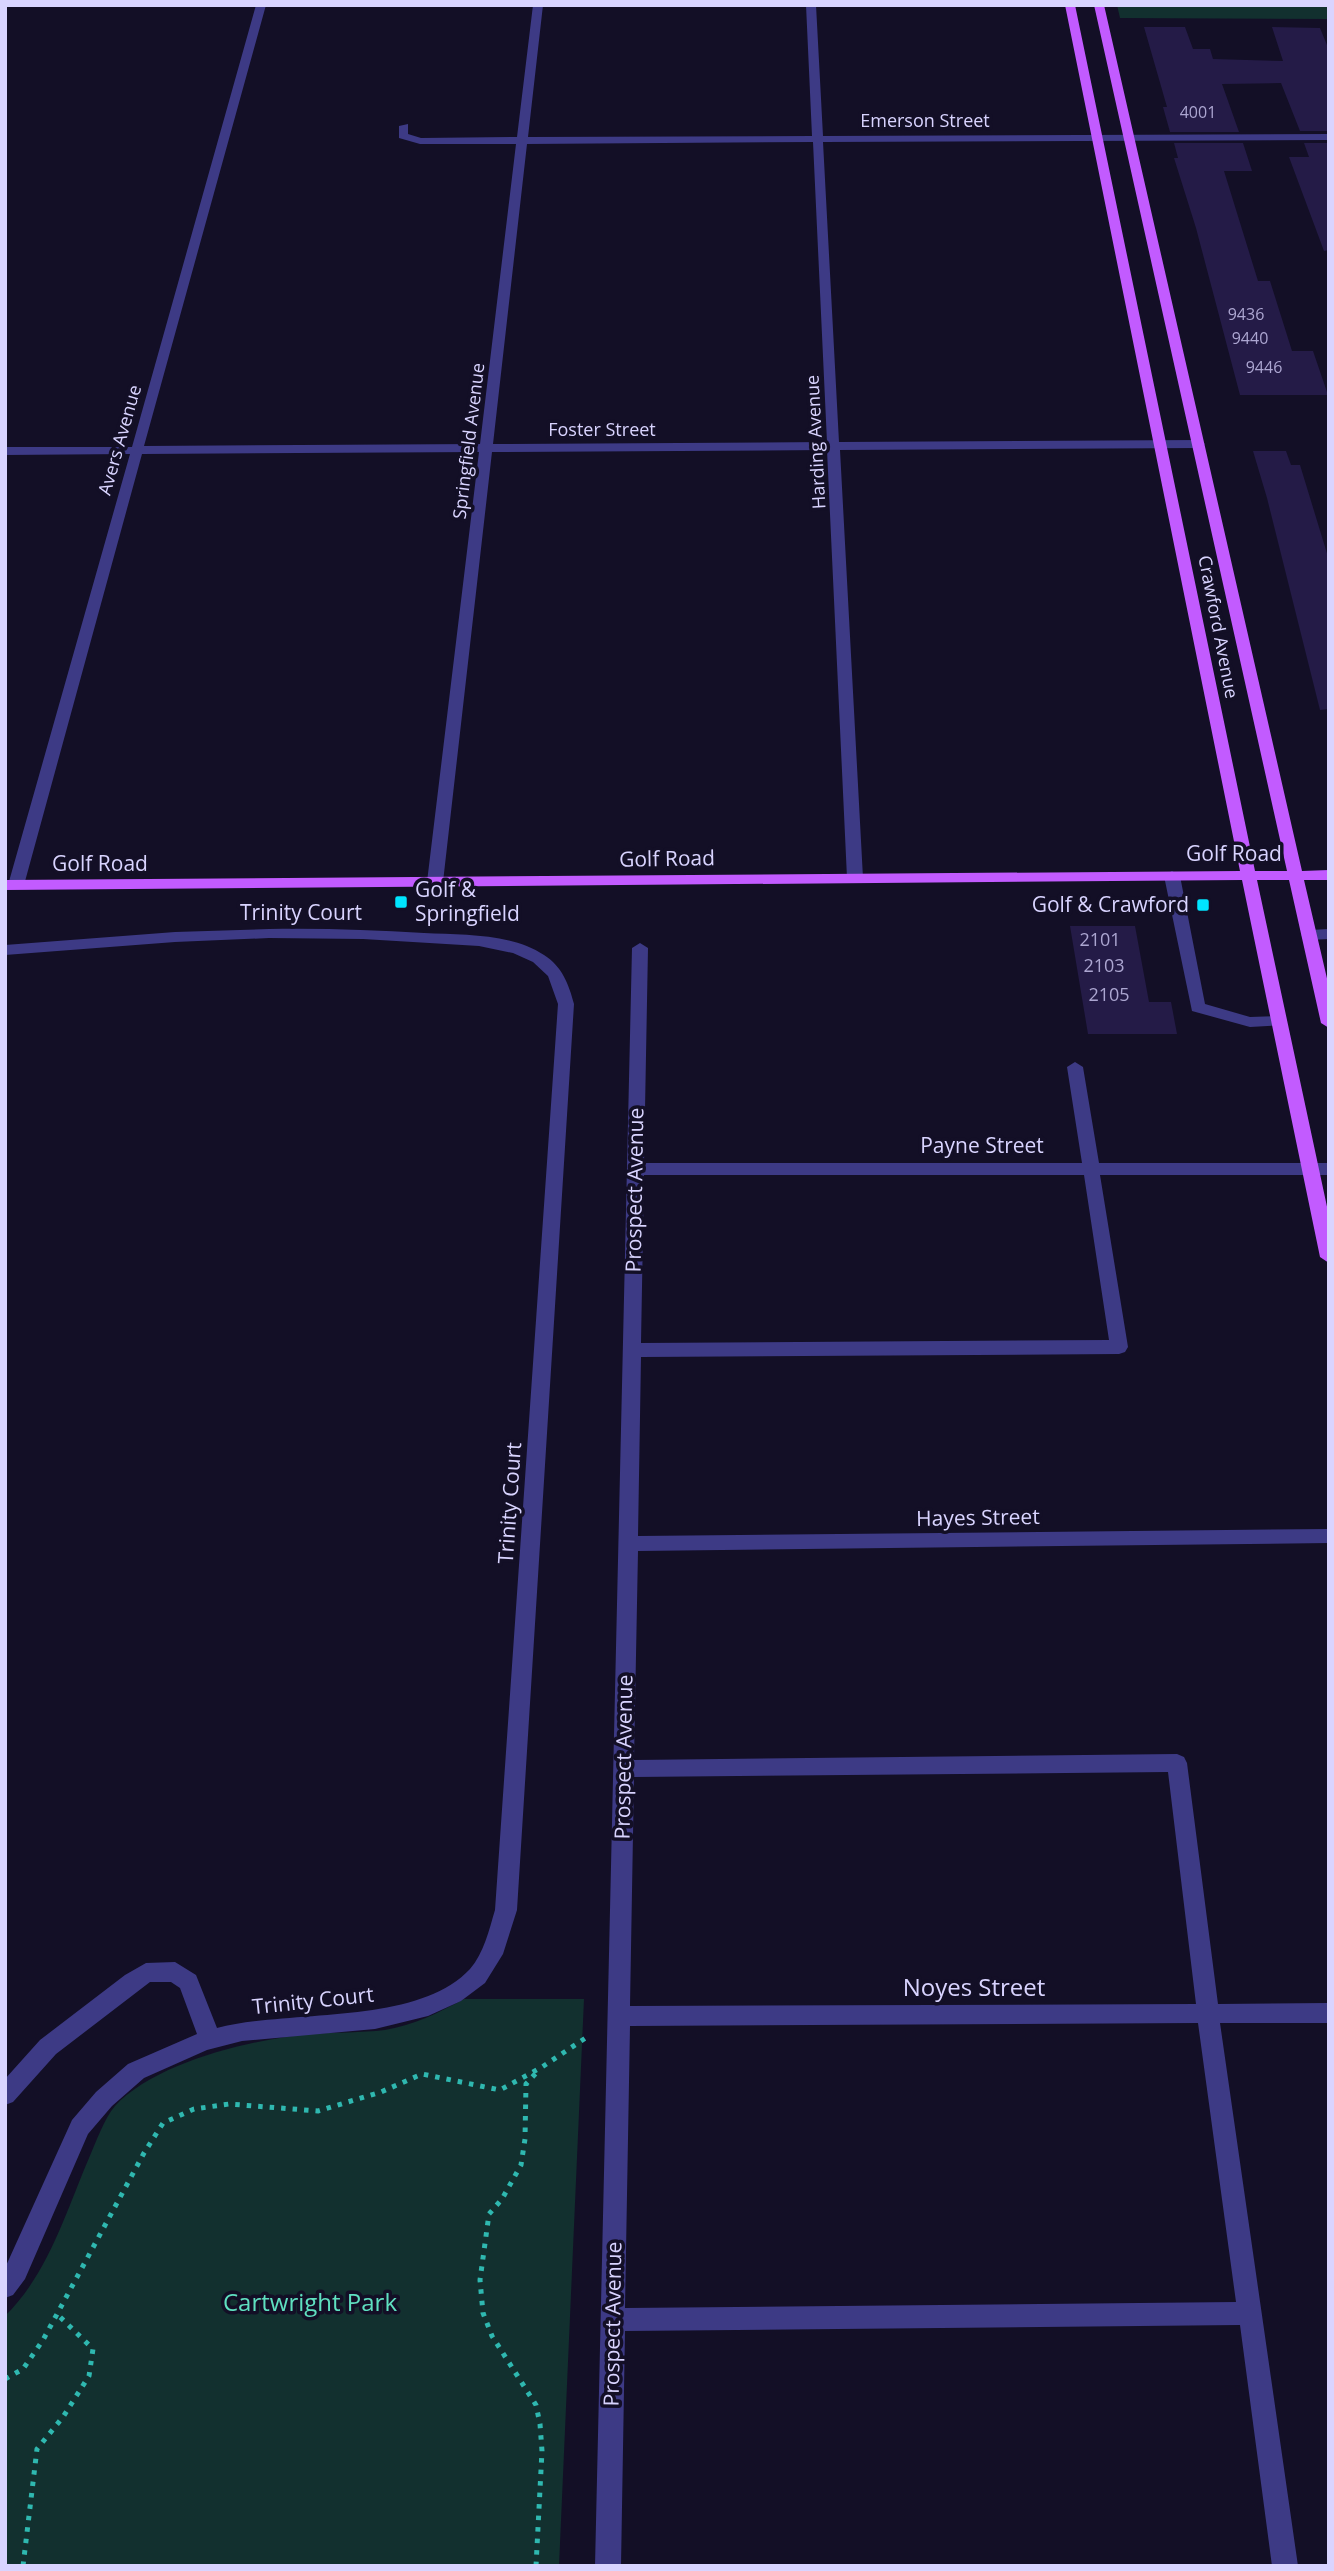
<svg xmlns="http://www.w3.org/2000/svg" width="1334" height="2571" font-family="'Open Sans',sans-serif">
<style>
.green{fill:#12302f}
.building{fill:#241b47}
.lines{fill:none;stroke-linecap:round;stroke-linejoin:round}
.path{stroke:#2fb8b0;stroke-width:5;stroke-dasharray:4.5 7;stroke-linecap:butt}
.minor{fill:#3d3a85;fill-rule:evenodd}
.major{fill:#c25bff;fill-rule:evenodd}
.poi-dot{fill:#00e5ff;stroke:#130f26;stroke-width:2.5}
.labels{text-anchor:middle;stroke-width:7;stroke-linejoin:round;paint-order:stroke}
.far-number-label{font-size:16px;fill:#aca6d1}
.far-street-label{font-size:18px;fill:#d9d4ff;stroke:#130f26}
.number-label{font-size:18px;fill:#aca6d1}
.street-label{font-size:21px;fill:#d9d4ff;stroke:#130f26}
.poi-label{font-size:21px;fill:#d9d4ff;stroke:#130f26;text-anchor:start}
.near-street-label{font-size:24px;fill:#d9d4ff;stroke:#130f26}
.near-park-label{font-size:24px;fill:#5fe0c0;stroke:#130f26}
</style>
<rect width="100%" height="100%" fill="#130f26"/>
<g class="green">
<polygon points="1117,5 1329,5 1329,19 1120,18"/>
<path d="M464,1999H584L559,2566H5V2316C48,2274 66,2212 89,2158C96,2142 104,2119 115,2106C156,2062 253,2039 311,2034C336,2032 361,2033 385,2030C414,2025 438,2013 464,1999Z"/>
</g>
<g class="building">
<polygon points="1144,27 1185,27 1193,49 1210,49 1213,59 1283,61 1272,27 1320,28 1329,50 1329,131 1300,131 1281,83 1222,84 1239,132 1170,132 1163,107 1167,107"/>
<polygon points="1174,143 1243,143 1252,171 1224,171 1258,281 1270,281 1292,351 1313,351 1328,395 1240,395 1196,228 1174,158 1178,158"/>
<polygon points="1304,143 1329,143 1329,250 1324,251 1289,157 1309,157"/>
<polygon points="1253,451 1286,451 1291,465 1300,465 1329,560 1329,709 1320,710 1267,498"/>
<polygon points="1070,926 1135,926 1149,1002 1171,1002 1177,1034 1088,1034"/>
</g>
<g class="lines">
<g class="path">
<polyline points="5,2379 23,2369 43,2340 144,2153 163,2123 194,2109 229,2104 318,2111 381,2092 422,2074 500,2090 542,2067 590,2035"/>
<polyline points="23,2566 37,2449 63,2417 89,2376 93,2349 57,2314"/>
<polyline points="536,2566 542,2451 540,2424 536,2405 492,2336 483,2313 480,2280 489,2214 502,2199 521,2165 525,2139 526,2084 537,2072"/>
</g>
<g class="minor">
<path d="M256,5H266L144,446L480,444L516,144H420L399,138V126L408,124V134L421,138L517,137L533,5H543L528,137L812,136L806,5H816L823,136L1329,134V140L823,142L839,442L1199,440L1205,444L1199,448L840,450L863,878L860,881H850L847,878L827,450L492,452L443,882L435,887L427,882L479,452L142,454L24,885L21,888H11L8,885L130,454L5,455V447H132ZM813,142L827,442L493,444L527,144Z"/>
<polygon points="1172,871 1180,876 1205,1004 1250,1017 1278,1016 1286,1021 1284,1025 1250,1027 1192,1011 1164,876"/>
<path d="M269,929C321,928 373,930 424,933C463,935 510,933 544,955C562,966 569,985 574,1004L517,1910L503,1954L485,1983L461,2001L428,2016L375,2029L242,2041L207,2050L144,2078L112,2106L88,2134L25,2279L13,2295L5,2298V2268L72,2120L96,2092L128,2064L197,2034L180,1988L171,1982H150L56,2054L13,2102L5,2105V2079L40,2040L125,1975L146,1963L175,1962L196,1975L217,2028C289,2009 417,2026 470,1969C484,1953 489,1930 495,1910L558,1004L548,976L533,962L513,953L479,946L363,939L269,938L175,942L5,955V945L175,932Z"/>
<polygon points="1329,929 1329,939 1309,940 1301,935 1309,930"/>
<path d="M640,943L648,948L644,1163H1082L1067,1067L1075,1062L1083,1067L1099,1163H1329V1175H1100L1128,1347L1125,1352L1119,1354L641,1357L638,1536L1329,1529V1543L638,1551L634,1760L1177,1754L1184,1757L1187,1763L1218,2004L1329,2003V2023H1220L1298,2566H1272L1240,2325L625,2331L621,2566H595L632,948ZM644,1175H1084L1109,1340L641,1343ZM1168,1772L1196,2004L630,2006L634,1777ZM1198,2023L1236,2302L625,2308L630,2026Z"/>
</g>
<polygon class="major" points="1065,5 1075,5 1255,871 1287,871 1094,5 1104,5 1302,871 1329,870 1329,880 1304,880 1329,987 1329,1028 1321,1023 1289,880 1257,880 1329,1216 1329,1263 1320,1257 1242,880 5,890 5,880 1240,871"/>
</g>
<g class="poi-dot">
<rect x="394" y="895" width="14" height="14" rx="3.5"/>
<rect x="1196" y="898" width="14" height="14" rx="3.5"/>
</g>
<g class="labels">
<g class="far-number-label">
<text x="1198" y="118">4001</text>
<text x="1246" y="320">9436</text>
<text x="1250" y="344">9440</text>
<text x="1264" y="373">9446</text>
</g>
<g class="far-street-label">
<text x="925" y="127">Emerson Street</text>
<text x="602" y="436">Foster Street</text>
<text transform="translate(120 440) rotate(-74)" y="6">Avers Avenue</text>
<text transform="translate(469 441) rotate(-83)" y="6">Springfield Avenue</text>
<text transform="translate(816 442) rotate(-93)" y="6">Harding Avenue</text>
<text transform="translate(1218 627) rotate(79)" y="6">Crawford Avenue</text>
</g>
<g class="number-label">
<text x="1100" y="946">2101</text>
<text x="1104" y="972">2103</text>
<text x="1109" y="1001">2105</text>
</g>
<g class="street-label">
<text x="1234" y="861">Golf Road</text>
<text transform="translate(667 859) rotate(-1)" y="7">Golf Road</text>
<text x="100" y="871">Golf Road</text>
<text x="301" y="920">Trinity Court</text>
<text x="982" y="1153">Payne Street</text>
<text transform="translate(635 1190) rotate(-89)" y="7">Prospect Avenue</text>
<text transform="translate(510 1503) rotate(-86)" y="7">Trinity Court</text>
<text transform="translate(978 1518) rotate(-1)" y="7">Hayes Street</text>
<text transform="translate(624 1757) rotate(-89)" y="7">Prospect Avenue</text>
<text transform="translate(313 2001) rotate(-6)" y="7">Trinity Court</text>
<text transform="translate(613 2324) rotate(-89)" y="7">Prospect Avenue</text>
</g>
<g class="poi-label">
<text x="415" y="897">Golf &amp;<tspan x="415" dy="24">Springfield</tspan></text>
<text x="1189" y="912" text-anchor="end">Golf &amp; Crawford</text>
</g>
<g class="near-street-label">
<text x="974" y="1996">Noyes Street</text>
</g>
<g class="near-park-label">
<text x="310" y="2311">Cartwright Park</text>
</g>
</g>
<rect width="1334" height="2571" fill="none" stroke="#d9d4ff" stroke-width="14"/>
</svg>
